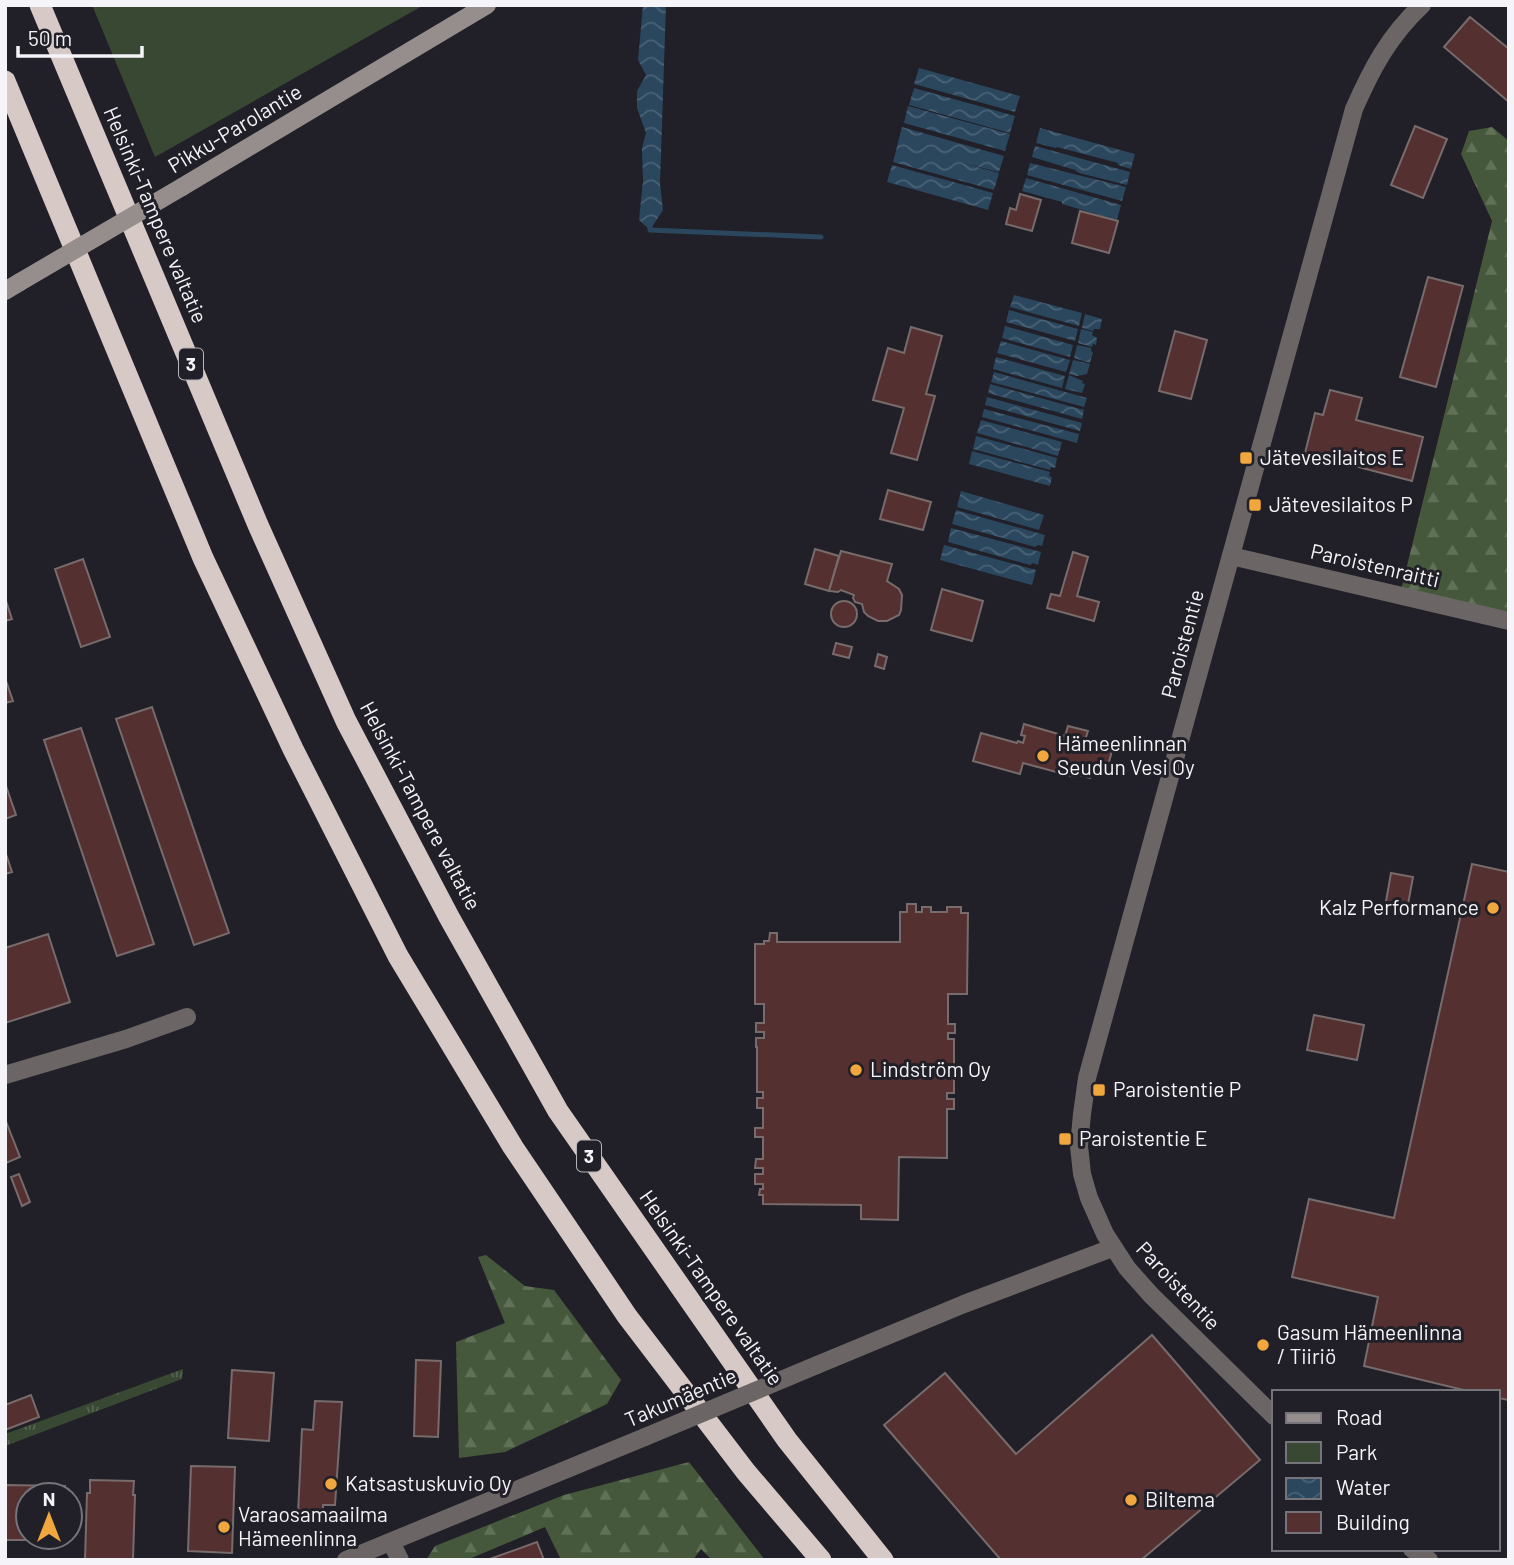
<svg xmlns="http://www.w3.org/2000/svg" width="1514" height="1565" font-family="Barlow,sans-serif">
<style>
.grass{fill:url(#grass-tufts)}
.forest{fill:url(#forest-firs)}
.park{fill:#394832}
.water{fill:url(#water-waves)}
.lines{fill:none;stroke-linecap:round;stroke-linejoin:round}
.stream{stroke:#2a475e;stroke-width:5}
.building{fill:#543030;stroke:#776b6b;stroke-width:2}
.minor{stroke:#6b6665;stroke-width:18}
.secondary{stroke:#968e8c;stroke-width:18}
.motorway{stroke:#d6c9c6;stroke-width:21}
.minor-bridge{stroke:#6b6665;stroke-width:18}
.secondary-bridge{stroke:#968e8c;stroke-width:18}
.poi-dot{fill:#efa73e;stroke:#211f27;stroke-width:2.5}
.labels{text-anchor:middle;stroke-width:6;stroke-linejoin:round;paint-order:stroke}
.shield{fill:#211f27;stroke:#b5b4ba;stroke-width:2}
.shield-label{font-size:19px;font-weight:bold;fill:#f5f4f9}
.street-label{font-size:21px;fill:#f5f4f9;stroke:#211f27}
.poi-label{font-size:21px;fill:#f5f4f9;stroke:#211f27;text-anchor:start}
</style>
<defs>
<pattern id="grass-tufts" width="24" height="20" patternUnits="userSpaceOnUse" patternTransform="scale(1.75)"><rect width="24" height="20" fill="#394832"/><path d="M3 7l-1-3M5 7V3M7 7l1-3M15 17l-1-3M17 17v-4M19 17l1-3" fill="none" stroke="#566350"/></pattern>
<pattern id="forest-firs" width="22" height="20" patternUnits="userSpaceOnUse" patternTransform="scale(1.75)"><rect width="22" height="20" fill="#45583b"/><path d="M5 1l3.5 6h-7zM16 11l3.5 6h-7z" fill="#607158"/></pattern>
<pattern id="water-waves" width="16" height="10" patternUnits="userSpaceOnUse" patternTransform="scale(1.75)"><rect width="16" height="10" fill="#2a475e"/><path d="M0 5q4-4 8 0t8 0" fill="none" stroke="#4a6276"/></pattern>
</defs>
<rect width="100%" height="100%" fill="#211f27"/>
<polygon class="grass" points="183,1369 182,1379 5,1446 5,1434"/>
<g class="forest">
<polygon points="1492,127 1509,141 1509,612 1401,590 1492,221 1461,154 1469,131"/>
<polygon points="486,1255 525,1286 554,1290 621,1380 607,1404 505,1452 459,1458 456,1342 505,1323 478,1257"/>
<polygon points="689,1462 765,1560 712,1560 701,1549 693,1560 561,1560 545,1527 467,1560 426,1560 435,1546 564,1495"/>
</g>
<polygon class="park" points="92,5 424,5 155,157"/>
<g class="water">
<polygon points="643,5 666,5 660,184 663,210 650,230 639,220 643,181 642,148 646,133 637,108 637,91 646,75 638,60"/>
<polygon points="919,68 1020,96 1015,112 914,84"/>
<polygon points="914,88 1015,116 1010,133 909,105"/>
<polygon points="908,106 1010,134 1005,151 904,123"/>
<polygon points="902,127 1004,156 999,172 955,161 999,173 994,190 893,162"/>
<polygon points="1040,128 1135,154 1131,169 1118,165 1118,163 1057,147 1056,148 1036,143"/>
<polygon points="1035,146 1130,172 1127,185 1079,173 1075,170 1032,157"/>
<polygon points="1030,163 1126,187 1122,201 1027,175"/>
<polygon points="892,165 993,193 988,210 887,182"/>
<polygon points="1026,178 1121,205 1117,220 1062,204 1062,202 1022,191"/>
<polygon points="1014,295 1082,313 1079,326 1010,307"/>
<polygon points="1009,310 1078,329 1075,341 1006,322"/>
<polygon points="1085,314 1102,319 1100,329 1094,329 1093,331 1082,328"/>
<polygon points="1005,326 1073,345 1070,357 1002,338"/>
<polygon points="1081,329 1093,332 1092,335 1097,338 1096,345 1093,344 1092,347 1078,343"/>
<polygon points="1001,341 1070,360 1066,372 997,353"/>
<polygon points="1077,345 1091,348 1091,351 1093,352 1090,363 1074,358"/>
<polygon points="996,357 1065,376 1062,388 993,369"/>
<polygon points="1073,360 1090,364 1087,374 1077,376 1069,374"/>
<polygon points="994,372 1087,398 1084,407 991,382"/>
<polygon points="1069,375 1083,381 1082,383 1085,384 1082,393 1065,389"/>
<polygon points="990,384 1084,410 1082,419 988,393"/>
<polygon points="987,397 1082,423 1080,431 985,405"/>
<polygon points="984,409 1079,434 1077,443 982,417"/>
<polygon points="981,420 1062,442 1058,456 977,433"/>
<polygon points="976,436 1057,458 1055,468 1051,467 1050,470 973,449"/>
<polygon points="972,451 1050,472 1049,476 1052,477 1050,486 969,464"/>
<polygon points="961,491 1044,515 1039,530 957,507"/>
<polygon points="956,510 1045,535 1042,546 1038,545 1035,547 952,524"/>
<polygon points="951,528 1041,552 1038,565 1033,563 1030,565 948,542"/>
<polygon points="944,545 1036,570 1032,585 940,560"/>
</g>
<g class="lines">
<polyline class="stream" points="650,226 650,230 821,237"/>
</g>
<g class="building">
<polygon points="1470,17 1509,49 1509,102 1444,47"/>
<polygon points="1415,126 1447,139 1423,198 1391,185"/>
<polygon points="1020,194 1041,200 1032,231 1006,224 1010,208 1016,210"/>
<polygon points="1080,211 1118,221 1109,253 1072,243"/>
<polygon points="1428,277 1463,286 1436,387 1400,377"/>
<polygon points="911,327 942,336 926,394 935,396 917,460 891,453 904,408 873,400 888,348 904,353"/>
<polygon points="1175,331 1207,340 1191,399 1159,391"/>
<polygon points="1330,390 1362,398 1356,420 1423,437 1412,481 1305,453 1315,413 1323,415"/>
<polygon points="888,490 931,502 923,530 880,519"/>
<polygon points="815,549 839,556 829,591 805,584"/>
<polygon points="841,551 892,564 887,581 899,589 902,595 901,610 899,615 887,621 878,621 868,616 864,612 862,604 855,602 853,598 854,595 841,590 838,592 829,591"/>
<polygon points="1073,552 1088,557 1077,596 1099,602 1094,621 1047,608 1051,594 1060,596"/>
<polygon points="83,559 110,637 81,647 55,569"/>
<polygon points="942,589 983,601 972,641 931,630"/>
<polygon points="5,598 12,619 5,621"/>
<circle cx="844" cy="614" r="13"/>
<polygon points="836,643 852,647 849,658 833,654"/>
<polygon points="878,654 887,657 884,669 875,666"/>
<polygon points="5,678 13,701 5,703"/>
<polygon points="152,707 229,933 194,945 116,719"/>
<polygon points="1024,724 1065,736 1068,726 1088,731 1084,743 1112,751 1106,773 1093,769 1090,778 1076,774 1075,777 1023,763 1020,774 973,761 981,733 1017,743 1018,741 1023,743 1025,736 1021,735"/>
<polygon points="81,728 154,944 117,956 44,740"/>
<polygon points="5,783 16,815 5,819"/>
<polygon points="5,851 12,872 5,874"/>
<polygon points="1472,864 1509,872 1509,1400 1498,1398 1498,1392 1472,1392 1364,1366 1378,1297 1292,1277 1309,1199 1394,1218"/>
<polygon points="1391,873 1413,877 1407,910 1385,907"/>
<polygon points="907,904 916,904 916,912 922,912 922,907 931,907 931,912 947,912 947,907 961,907 961,913 968,913 967,994 948,994 948,1024 955,1024 955,1033 948,1033 948,1039 954,1039 954,1093 947,1093 947,1099 954,1099 954,1109 947,1109 947,1158 899,1157 898,1220 861,1219 861,1205 763,1204 763,1195 759,1195 760,1189 763,1189 763,1184 755,1184 755,1174 763,1174 763,1168 755,1168 756,1159 763,1159 763,1137 755,1137 755,1128 763,1128 763,1108 757,1108 757,1098 763,1098 763,1092 757,1092 757,1047 756,1047 756,1038 764,1038 764,1032 756,1032 756,1023 764,1023 764,1004 755,1004 755,944 764,944 764,941 769,941 770,933 777,933 777,942 900,942 900,912 907,912"/>
<polygon points="48,934 70,1002 5,1023 5,948"/>
<polygon points="1314,1015 1364,1025 1357,1060 1307,1050"/>
<polygon points="5,1119 20,1157 6,1163 5,1160"/>
<polygon points="19,1174 30,1202 22,1206 11,1177"/>
<polygon points="1152,1335 1260,1460 1141,1560 1001,1560 884,1425 945,1373 1016,1454"/>
<polygon points="416,1360 441,1361 438,1437 414,1436"/>
<polygon points="232,1370 274,1373 269,1441 228,1438"/>
<polygon points="31,1395 39,1417 5,1430 5,1405"/>
<polygon points="315,1401 342,1402 335,1505 323,1505 323,1516 298,1514 302,1429 313,1430"/>
<polygon points="191,1466 235,1467 232,1553 188,1551"/>
<polygon points="90,1480 134,1481 133,1495 135,1495 133,1560 85,1560 87,1493 90,1493"/>
<polygon points="5,1485 65,1486 65,1495 28,1495 28,1537 64,1537 64,1540 5,1540"/>
<polygon points="537,1542 544,1560 491,1560 490,1559"/>
</g>
<g class="lines">
<g class="minor">
<polyline points="1231,556 1509,621"/>
<polyline points="5,1075 126,1039 187,1017"/>
<polyline points="817,1365 964,1304 1112,1248"/>
<path d="M1274,1416L1151,1295L1127,1268L1105,1234L1089,1198L1082,1174L1079,1146L1082,1114L1087,1078L1354,109C1372,68 1389,36 1422,5"/>
<polyline points="391,1542 400,1560"/>
<polyline points="1412,1549 1429,1560"/>
<polyline points="346,1560 645,1437"/>
</g>
<g class="secondary">
<polyline points="182,187 487,5"/>
<polyline points="5,291 20,282"/>
</g>
<g class="motorway">
<polyline points="40,5 258,525 346,721 449,917 558,1111 787,1440 883,1560"/>
<polyline points="5,81 203,558 293,749 398,956 513,1147 627,1316 746,1472 821,1560"/>
</g>
<polyline class="minor-bridge" points="645,1437 817,1365"/>
<polyline class="secondary-bridge" points="20,282 182,187"/>
</g>
<g class="poi-dot">
<rect x="1239" y="451" width="14" height="14" rx="3.5"/>
<rect x="1248" y="498" width="14" height="14" rx="3.5"/>
<circle cx="1043" cy="756" r="7"/>
<circle cx="1493" cy="908" r="7"/>
<circle cx="856" cy="1070" r="7"/>
<rect x="1092" y="1083" width="14" height="14" rx="3.5"/>
<rect x="1058" y="1132" width="14" height="14" rx="3.5"/>
<circle cx="1263" cy="1345" r="7"/>
<circle cx="331" cy="1484" r="7"/>
<circle cx="1131" cy="1500" r="7"/>
<circle cx="224" cy="1527" r="7"/>
</g>
<g class="labels">
<g class="shield">
<rect x="179" y="348.5" width="24" height="31" rx="5"/>
<rect x="577" y="1140.5" width="24" height="31" rx="5"/>
</g>
<g class="shield-label">
<text x="191" y="371">3</text>
<text x="589" y="1163">3</text>
</g>
<g class="street-label">
<text transform="translate(235 129) rotate(-31)" y="7">Pikku-Parolantie</text>
<text transform="translate(155 215) rotate(67)" y="7">Helsinki-Tampere valtatie</text>
<text transform="translate(1375 566) rotate(13)" y="7">Paroistenraitti</text>
<text transform="translate(1183 644) rotate(-75)" y="7">Paroistentie</text>
<text transform="translate(420 806) rotate(62)" y="7">Helsinki-Tampere valtatie</text>
<text transform="translate(1178 1286) rotate(47)" y="7">Paroistentie</text>
<text transform="translate(711 1288) rotate(55)" y="7">Helsinki-Tampere valtatie</text>
<text transform="translate(681 1398) rotate(-23)" y="7">Takumäentie</text>
</g>
<g class="poi-label">
<text x="1260" y="465">Jätevesilaitos E</text>
<text x="1269" y="512">Jätevesilaitos P</text>
<text x="1057" y="751">Hämeenlinnan<tspan x="1057" dy="24">Seudun Vesi Oy</tspan></text>
<text x="1479" y="915" text-anchor="end">Kalz Performance</text>
<text x="870" y="1077">Lindström Oy</text>
<text x="1113" y="1097">Paroistentie P</text>
<text x="1079" y="1146">Paroistentie E</text>
<text x="1277" y="1340">Gasum Hämeenlinna<tspan x="1277" dy="24">/ Tiiriö</tspan></text>
<text x="345" y="1491">Katsastuskuvio Oy</text>
<text x="1145" y="1507">Biltema</text>
<text x="238" y="1522">Varaosamaailma<tspan x="238" dy="24">Hämeenlinna</tspan></text>
</g>
</g>
<rect width="1514" height="1565" fill="none" stroke="#f5f4f9" stroke-width="14"/>
<rect x="1272" y="1390" width="228" height="161" fill="#211f27" stroke="#76747b" stroke-width="2"/>
<rect x="1286" y="1413" width="35" height="10" fill="#968e8c" stroke="#76747b" stroke-width="2"/>
<text x="1336" y="1425" font-size="21" fill="#f5f4f9">Road</text>
<rect x="1286" y="1442" width="35" height="21" fill="#394832" stroke="#76747b" stroke-width="2"/>
<text x="1336" y="1460" font-size="21" fill="#f5f4f9">Park</text>
<rect x="1286" y="1478" width="35" height="21" fill="url(#water-waves)" stroke="#76747b" stroke-width="2"/>
<text x="1336" y="1495" font-size="21" fill="#f5f4f9">Water</text>
<rect x="1286" y="1512" width="35" height="21" fill="#543030" stroke="#76747b" stroke-width="2"/>
<text x="1336" y="1530" font-size="21" fill="#f5f4f9">Building</text>
<g transform="translate(49 1516)"><circle r="33" fill="#211f27" stroke="#76747b" stroke-width="2"/>
<path d="M0-5L12 26L0 18L-12 26Z" fill="#efa73e"/>
<text y="-10" font-size="19" font-weight="bold" text-anchor="middle" fill="#f5f4f9">N</text>
</g>
<path d="M18 46v10h124v-10" fill="none" stroke="#f5f4f9" stroke-width="3.5"/>
<text x="28" y="46" font-size="21" fill="#f5f4f9" stroke="#211f27" stroke-width="5" paint-order="stroke">50 m</text>
</svg>
